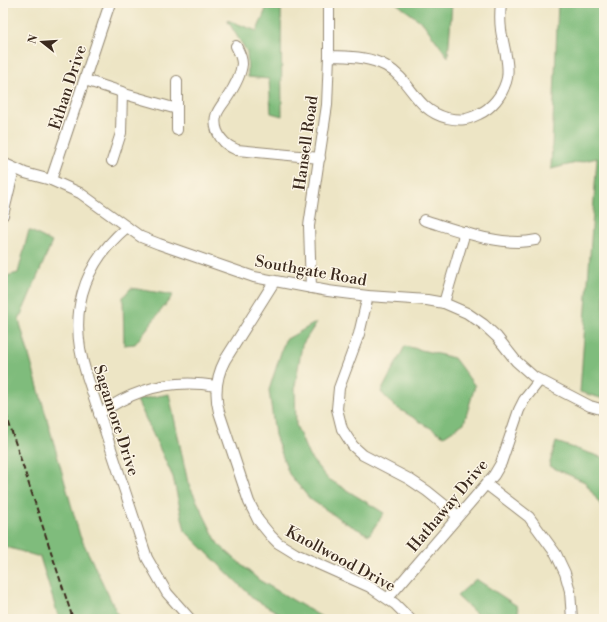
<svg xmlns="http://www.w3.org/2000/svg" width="607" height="622" font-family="'Libre Bodoni',serif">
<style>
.forest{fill:#7fbc7c;stroke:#5d734d}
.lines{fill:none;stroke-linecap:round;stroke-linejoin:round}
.minor-casing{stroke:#948872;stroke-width:12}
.minor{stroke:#fff;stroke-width:10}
.rail{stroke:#3b2a1e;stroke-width:2;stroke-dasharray:6 3;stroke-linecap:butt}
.labels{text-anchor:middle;stroke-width:3;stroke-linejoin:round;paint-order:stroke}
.street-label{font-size:16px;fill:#3b2a1e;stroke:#fcf5e5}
</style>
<rect width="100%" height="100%" fill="#fcf5e5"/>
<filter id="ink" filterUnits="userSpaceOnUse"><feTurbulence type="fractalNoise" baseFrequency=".025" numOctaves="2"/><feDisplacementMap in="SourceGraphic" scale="8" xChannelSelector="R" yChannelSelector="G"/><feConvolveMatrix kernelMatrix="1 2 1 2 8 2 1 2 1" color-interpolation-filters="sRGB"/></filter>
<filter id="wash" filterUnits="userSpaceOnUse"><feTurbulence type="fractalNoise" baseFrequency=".012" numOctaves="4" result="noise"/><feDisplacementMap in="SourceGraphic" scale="16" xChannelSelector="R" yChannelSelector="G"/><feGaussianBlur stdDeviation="0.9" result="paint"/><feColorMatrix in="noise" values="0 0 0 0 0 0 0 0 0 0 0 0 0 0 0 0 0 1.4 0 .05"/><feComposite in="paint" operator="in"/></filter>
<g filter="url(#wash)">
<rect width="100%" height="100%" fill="#ede5c5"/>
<g class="forest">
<polygon points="265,3 281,3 282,116 271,113 269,79 248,77 247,52 227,20 257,31 266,9"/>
<polygon points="396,3 452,3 448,57 423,23"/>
<polygon points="558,3 604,3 604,399 580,392 597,158 551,169"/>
<polygon points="29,230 52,242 19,320 80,536 120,619 59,619 40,557 3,546 3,277 18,273"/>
<polygon points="131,288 173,295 135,344 124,345 123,297"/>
<polygon points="317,322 302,345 295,386 296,425 309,456 327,478 384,513 369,535 346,523 310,499 289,474 275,435 269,390 285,340"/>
<polygon points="405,346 454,358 475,386 464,423 444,436 394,406 381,392"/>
<polygon points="169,394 188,483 218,544 259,580 325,619 289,619 254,599 185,531 173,477 137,400"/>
<polygon points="556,442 604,458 604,510 585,482 549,466"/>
<polygon points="476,579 517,606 520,619 482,619 457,596"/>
</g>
</g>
<g filter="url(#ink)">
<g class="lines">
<g class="minor-casing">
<g id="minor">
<path d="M236,46C239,52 242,57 242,64C241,74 233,89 227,98C219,109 212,116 217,131C221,141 227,146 237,150L320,158"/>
<path d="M329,56C349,57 368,56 386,66C412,81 415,110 447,118C461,121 467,120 479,114C492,108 502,95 506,82C511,68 503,45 501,30C500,22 500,12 501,3"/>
<polyline points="85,80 122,92 121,133 112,161"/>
<polyline points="177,81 177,130"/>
<polyline points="121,93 177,109"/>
<polyline points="3,163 25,173 51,180 80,193 141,237 159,244 254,277 328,291 368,296 427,300 444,303 467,313 483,324 497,337 516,361 534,377 590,406 604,410"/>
<polyline points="51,180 110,3"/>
<polyline points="3,215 14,169"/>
<path d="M424,220C457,230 503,248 536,240"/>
<path d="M127,227C81,266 68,316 86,373L147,558L167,593L190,619"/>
<path d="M274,282L225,360C216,377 214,393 219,412L249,502L258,520L271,536L278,543L296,554L370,587L395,604L410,619"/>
<polyline points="311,288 309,226 327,105 329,56 329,3"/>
<polyline points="368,296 359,334 339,388 337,409 342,429 353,446 363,455 409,479 427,491 458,516"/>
<polyline points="444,303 465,232"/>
<path d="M99,414C134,389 173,378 216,386"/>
<polyline points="486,484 529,517 556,554 565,573 570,591 572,619"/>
<polyline points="388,598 494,475 501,463 519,410 524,400 539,381"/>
</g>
</g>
<use href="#minor" class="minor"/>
<polyline class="rail" points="3,405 73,619"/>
</g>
</g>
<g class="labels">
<g class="street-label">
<text transform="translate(67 87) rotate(-72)" y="6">Ethan Drive</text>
<text transform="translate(305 143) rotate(-82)" y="6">Hansell Road</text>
<text transform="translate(311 270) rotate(10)" y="6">Southgate Road</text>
<text transform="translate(117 420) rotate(72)" y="6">Sagamore Drive</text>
<text transform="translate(447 505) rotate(-50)" y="6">Hathaway Drive</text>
<text transform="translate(341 558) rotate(28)" y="6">Knollwood Drive</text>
</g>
</g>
<rect width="607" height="622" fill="none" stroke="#fcf5e5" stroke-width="16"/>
<g transform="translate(42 42) rotate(287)" stroke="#fcf5e5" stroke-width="3" paint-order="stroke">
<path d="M0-3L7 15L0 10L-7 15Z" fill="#3b2a1e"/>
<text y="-6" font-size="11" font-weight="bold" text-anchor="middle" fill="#3b2a1e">N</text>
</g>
</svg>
